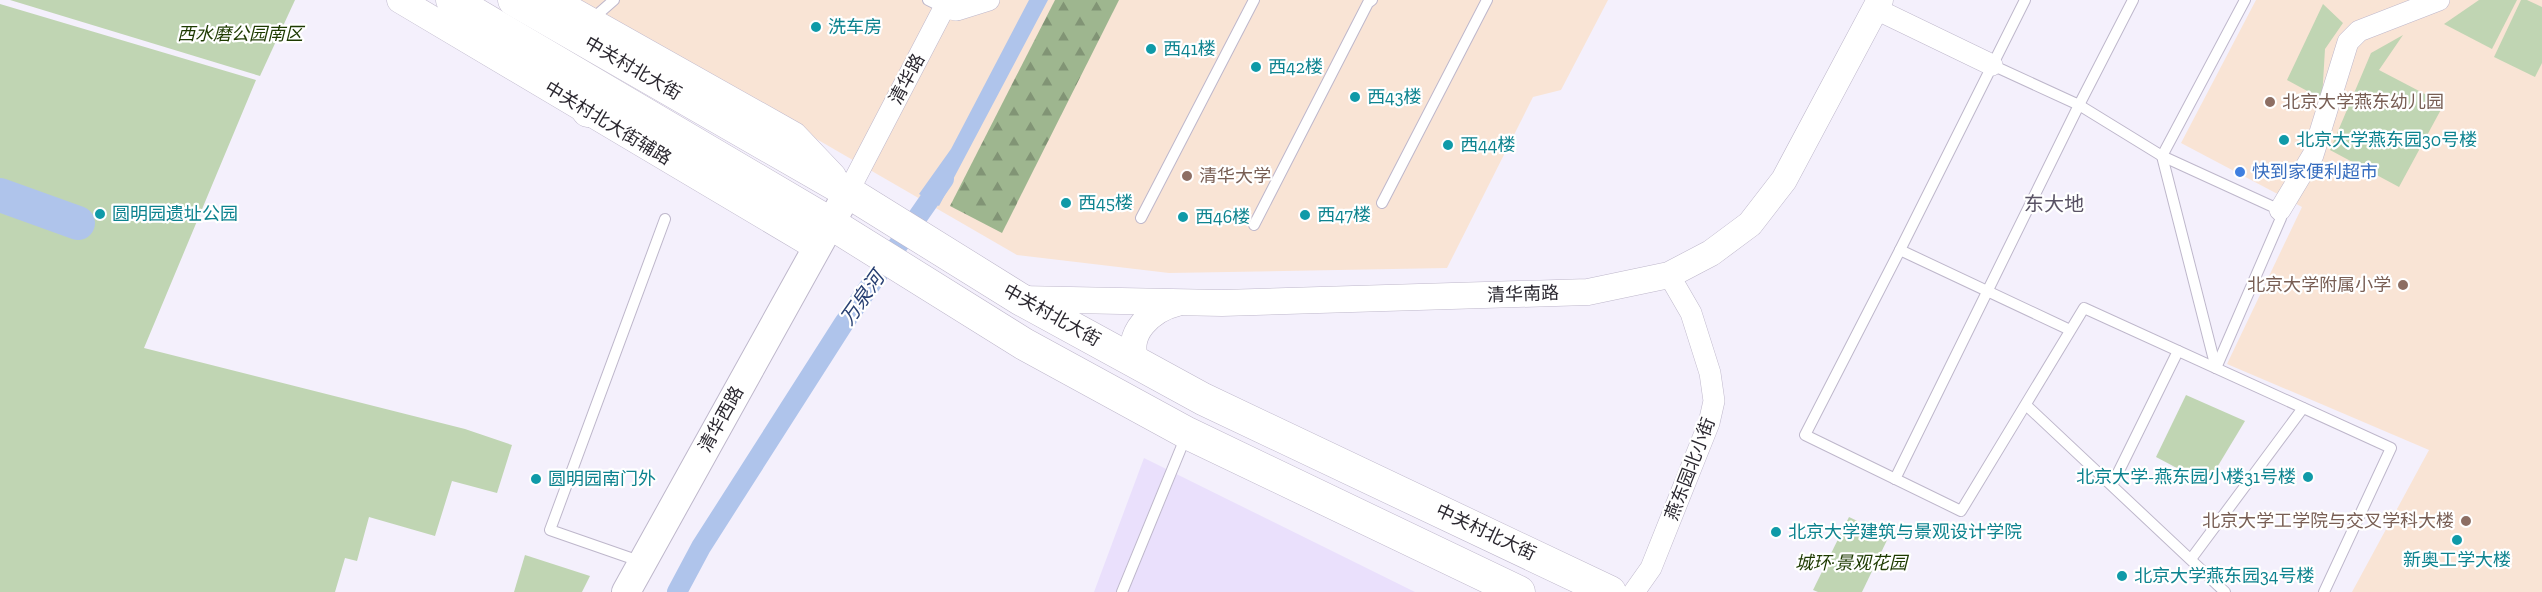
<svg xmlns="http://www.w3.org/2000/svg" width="2542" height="592" font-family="'Zilla Slab','Noto Sans SC',serif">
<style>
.built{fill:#eae0fc}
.education{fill:#f9e4d5}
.green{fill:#c0d5b3}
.forest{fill:url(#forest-firs)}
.water{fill:#afc4eb}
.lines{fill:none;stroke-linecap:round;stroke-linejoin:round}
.canal{stroke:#afc4eb;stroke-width:20}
.river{stroke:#afc4eb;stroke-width:34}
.service-casing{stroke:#beb7cb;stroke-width:12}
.minor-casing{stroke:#beb7cb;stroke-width:22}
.tertiary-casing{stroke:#beb7cb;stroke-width:27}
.secondary-casing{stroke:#beb7cb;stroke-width:30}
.primary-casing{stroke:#beb7cb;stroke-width:33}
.service{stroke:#fff;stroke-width:10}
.minor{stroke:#fff;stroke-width:21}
.tertiary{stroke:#fff;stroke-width:26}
.secondary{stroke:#fff;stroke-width:28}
.primary{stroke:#fff;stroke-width:32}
.culture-dot{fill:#0f9aa8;stroke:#fff;stroke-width:2}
.education-dot{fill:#8d6e63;stroke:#fff;stroke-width:2}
.shop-dot{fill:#3f7fe0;stroke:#fff;stroke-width:2}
.labels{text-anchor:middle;stroke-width:4.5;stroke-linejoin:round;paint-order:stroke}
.culture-label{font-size:18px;fill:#0d838f;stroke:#fff;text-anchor:start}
.park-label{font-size:18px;font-style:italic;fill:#1d3a00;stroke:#fff}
.street-label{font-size:18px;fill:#2b2830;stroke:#fff}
.education-label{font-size:18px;fill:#785e54;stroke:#fff;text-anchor:start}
.shop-label{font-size:18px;fill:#366cbe;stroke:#fff;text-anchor:start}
.neighbourhood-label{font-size:20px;fill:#5a5365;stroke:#fff}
.water-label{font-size:20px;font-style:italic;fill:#284072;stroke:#fff}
</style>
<defs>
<pattern id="forest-firs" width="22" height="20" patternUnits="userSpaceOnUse" patternTransform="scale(1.5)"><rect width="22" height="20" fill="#9eb68f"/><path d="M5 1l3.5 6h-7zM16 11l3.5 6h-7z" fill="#819475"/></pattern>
</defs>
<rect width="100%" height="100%" fill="#f4f0fc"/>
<polygon class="built" points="1144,458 1415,592 1094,592"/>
<g class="education">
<polygon points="576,0 1608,0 1561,90 1533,97 1447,268 1169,273 1017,255"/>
<polygon points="2256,0 2542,0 2542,592 2352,592 2429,450 2227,364 2302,207 2181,143"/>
</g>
<g class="green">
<polygon points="10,0 295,0 260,76"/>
<polygon points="2479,0 2517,0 2492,49 2444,24"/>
<polygon points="2521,0 2527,0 2542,7 2542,63 2535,77 2494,57"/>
<polygon points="0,4 256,80 144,348 465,429 512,445 497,493 452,481 435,536 369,517 357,561 345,558 335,592 0,592"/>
<polygon points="2323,4 2343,23 2325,49 2322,99 2287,80"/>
<polygon points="2403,35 2379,70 2444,104 2399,187 2330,150 2371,53"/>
<polygon points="2186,395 2245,421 2207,484 2156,457"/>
<polygon points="1849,517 1889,536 1862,592 1818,592 1813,590"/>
<polygon points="525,555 590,576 582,592 514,592"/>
</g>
<polygon class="forest" points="1055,0 1119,0 1002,233 950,206"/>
<polygon class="water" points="1029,0 1048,0 939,206 919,194 951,149"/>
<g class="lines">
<polyline class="canal" points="677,592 701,547 844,323 944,179"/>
<polyline class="river" points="0,195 78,223"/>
<g class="service-casing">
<g id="service">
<polyline points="928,0 944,8"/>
<polyline points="590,21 614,0"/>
<polyline points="1992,65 2079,105 2133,0"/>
<polyline points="2162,156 2280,210 2281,218 2216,368"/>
<polyline points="2162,156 2216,368"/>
<polyline points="1382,203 1487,0"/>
<polyline points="1141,218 1254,0"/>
<polyline points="1254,225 1368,3 1372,0"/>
<polyline points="1900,250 2025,0"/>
<polyline points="2070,330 1900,250 1805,435 1961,511 2084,308 2391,448 2324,592"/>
<polyline points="2026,405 2225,592"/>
<polyline points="1895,479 2079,105 2162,156 2245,0"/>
<polyline points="2112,485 2178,351"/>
<polyline points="2191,559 2303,408"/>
<polyline points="642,562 550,530 665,219"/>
<polyline points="1122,592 1186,436"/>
</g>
</g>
<g class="minor-casing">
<g id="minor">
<polyline points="1876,9 1992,65"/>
<polyline points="848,192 944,8 957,10 989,0"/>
<polyline points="2280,210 2313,155 2348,42 2359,31 2439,0"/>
<polyline points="1634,592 1651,568 1709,423 1714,401 1710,373 1691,313 1669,275"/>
</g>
</g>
<g class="tertiary-casing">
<g id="tertiary">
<polyline points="400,0 816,247"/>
<polyline points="554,0 794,135 833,176"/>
<polyline points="1020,299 1222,303 1588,292 1669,275 1711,253 1750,224 1784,180 1880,0"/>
<path d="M1137,363C1123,334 1152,309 1177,303"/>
</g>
</g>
<g class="secondary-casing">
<polyline id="secondary" points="626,592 848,192"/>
</g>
<g class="primary-casing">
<g id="primary">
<polyline points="452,0 830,223 1024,344 1187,433 1519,592"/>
<polyline points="514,0 848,192 1020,299 1203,399 1610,592"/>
<polyline points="555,66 588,111"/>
</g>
</g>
<use href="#service" class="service"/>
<use href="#minor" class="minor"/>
<use href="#tertiary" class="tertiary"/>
<use href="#secondary" class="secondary"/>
<use href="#primary" class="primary"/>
</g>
<g class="culture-dot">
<circle cx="816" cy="27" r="6"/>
<circle cx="1151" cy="49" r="6"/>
<circle cx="1256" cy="67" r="6"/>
<circle cx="1355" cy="97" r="6"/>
<circle cx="2284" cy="140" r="6"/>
<circle cx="1448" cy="145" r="6"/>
<circle cx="1066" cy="203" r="6"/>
<circle cx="100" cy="214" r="6"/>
<circle cx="1305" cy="215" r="6"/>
<circle cx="1183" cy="217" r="6"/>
<circle cx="2308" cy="477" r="6"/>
<circle cx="536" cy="479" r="6"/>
<circle cx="1776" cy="532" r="6"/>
<circle cx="2457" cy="540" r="6"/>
<circle cx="2122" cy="576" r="6"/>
</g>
<g class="education-dot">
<circle cx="2270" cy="102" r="6"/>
<circle cx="1187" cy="176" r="6"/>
<circle cx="2403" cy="285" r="6"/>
<circle cx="2466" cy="521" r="6"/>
</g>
<circle class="shop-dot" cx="2240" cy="172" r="6"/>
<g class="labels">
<g class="culture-label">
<text x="828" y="33">洗车房</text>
<text x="1163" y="55">西41楼</text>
<text x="1268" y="73">西42楼</text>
<text x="1367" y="103">西43楼</text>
<text x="2296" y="146">北京大学燕东园30号楼</text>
<text x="1460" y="151">西44楼</text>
<text x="1078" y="209">西45楼</text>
<text x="112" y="220">圆明园遗址公园</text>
<text x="1317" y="221">西47楼</text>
<text x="1195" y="223">西46楼</text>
<text x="2296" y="483" text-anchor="end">北京大学-燕东园小楼31号楼</text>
<text x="548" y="485">圆明园南门外</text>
<text x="1788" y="538">北京大学建筑与景观设计学院</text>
<text x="2457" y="566" text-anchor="middle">新奥工学大楼</text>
<text x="2134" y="582">北京大学燕东园34号楼</text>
</g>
<g class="park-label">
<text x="240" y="40">西水磨公园南区</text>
<text x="1851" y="569">城环·景观花园</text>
</g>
<g class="street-label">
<text transform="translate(633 68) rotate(30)" y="6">中关村北大街</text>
<text transform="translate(907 79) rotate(-62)" y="6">清华路</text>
<text transform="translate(608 123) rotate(31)" y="6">中关村北大街辅路</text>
<text transform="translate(1523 294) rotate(-2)" y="6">清华南路</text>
<text transform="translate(1052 315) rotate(29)" y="6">中关村北大街</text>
<text transform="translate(721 419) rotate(-61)" y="6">清华西路</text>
<text transform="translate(1690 469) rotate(-69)" y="6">燕东园北小街</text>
<text transform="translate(1486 532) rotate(25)" y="6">中关村北大街</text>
</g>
<g class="education-label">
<text x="2282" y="108">北京大学燕东幼儿园</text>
<text x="1199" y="182">清华大学</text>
<text x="2391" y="291" text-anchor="end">北京大学附属小学</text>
<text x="2454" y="527" text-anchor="end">北京大学工学院与交叉学科大楼</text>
</g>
<g class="shop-label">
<text x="2252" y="178">快到家便利超市</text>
</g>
<g class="neighbourhood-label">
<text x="2054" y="211">东大地</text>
</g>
<g class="water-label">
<text transform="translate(862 298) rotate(-55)" y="7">万泉河</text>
</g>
</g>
</svg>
